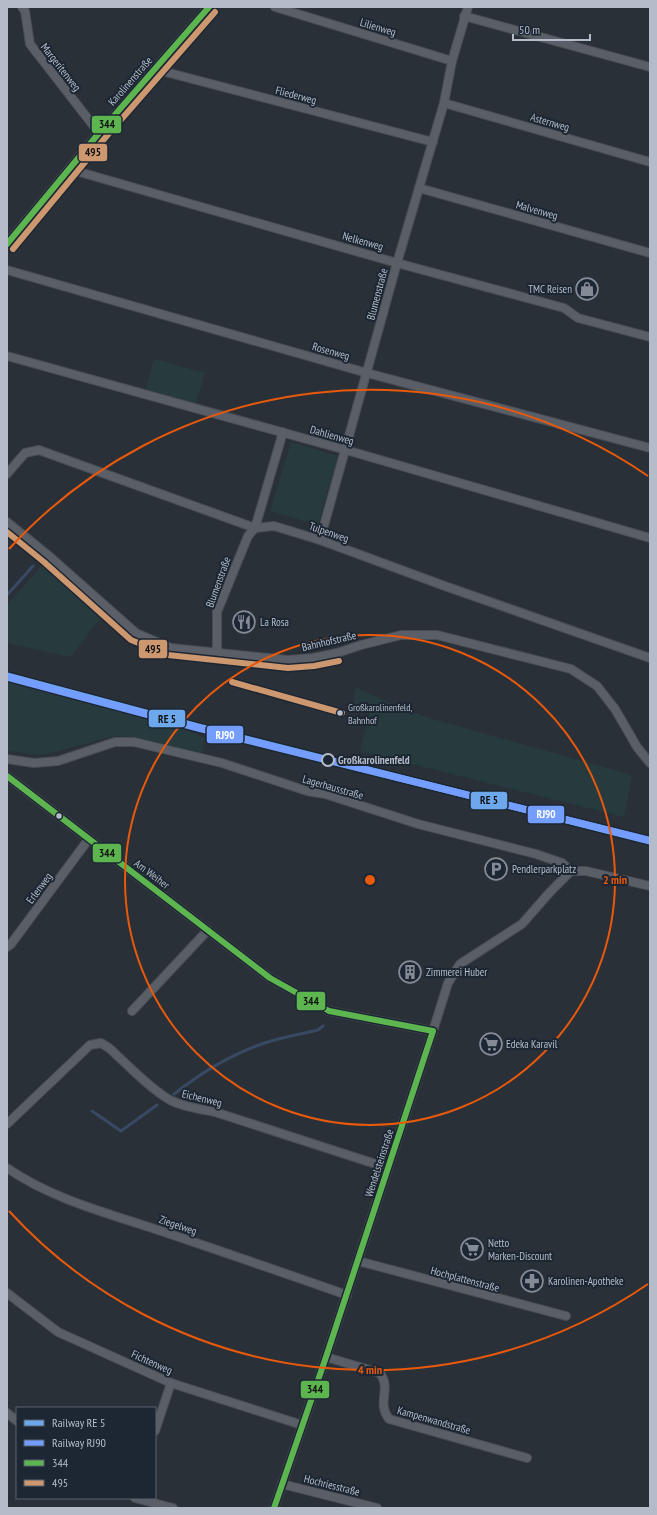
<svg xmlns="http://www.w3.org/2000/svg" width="657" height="1515" font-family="'PT Sans Narrow',sans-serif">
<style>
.green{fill:#273a3e}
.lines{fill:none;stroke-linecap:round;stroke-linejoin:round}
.stream{stroke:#384963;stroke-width:3}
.minor-casing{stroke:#484c53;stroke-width:10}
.minor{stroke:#5a5e66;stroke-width:8}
.bus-1-casing{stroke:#1d2633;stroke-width:9}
.bus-2-casing{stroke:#1d2633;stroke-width:9}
.bus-1{stroke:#5db54f;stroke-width:6}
.bus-2{stroke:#cd976f;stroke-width:6}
.rail-1-casing{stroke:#1d2633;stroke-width:10}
.rail-2-casing{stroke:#1d2633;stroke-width:10}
.rail-1{stroke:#6ea8ec;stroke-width:7}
.rail-2{stroke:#739eff;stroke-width:7}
.ring{fill:none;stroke:#e8590c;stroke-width:2}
.bus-dot{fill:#b4bcc9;stroke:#1d2633;stroke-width:1.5}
.stop-dot{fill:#1d2633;stroke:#b4bcc9;stroke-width:2}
.labels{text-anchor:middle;stroke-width:4;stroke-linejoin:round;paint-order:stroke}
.bus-label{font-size:10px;fill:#b4bcc9;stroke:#1d2633;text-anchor:start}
.street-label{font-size:11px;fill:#b4bcc9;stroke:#1d2633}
.poi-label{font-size:11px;fill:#b4bcc9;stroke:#1d2633;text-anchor:start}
.stop-label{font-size:11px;font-weight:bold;fill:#b4bcc9;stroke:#1d2633;text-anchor:start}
.centre{fill:#e8590c;stroke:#1d2633;stroke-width:2}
.ring-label{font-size:12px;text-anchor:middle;font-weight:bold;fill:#e8590c;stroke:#1d2633;stroke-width:4;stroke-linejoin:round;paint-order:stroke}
.line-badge{stroke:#1d2633;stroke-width:1.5}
.badge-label{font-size:11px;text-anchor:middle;font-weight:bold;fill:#fff}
.pale-badge-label{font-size:11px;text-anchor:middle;font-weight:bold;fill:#111}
</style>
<rect width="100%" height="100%" fill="#2a3038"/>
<g class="green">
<polygon points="154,359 205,373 196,403 146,389"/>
<polygon points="291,442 338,456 318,525 270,511"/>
<polygon points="43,564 58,576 101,617 71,657 7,643 7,605"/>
<polygon points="7,682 180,727 205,738 202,755 136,738 115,736 42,755 7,751"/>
<polygon points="355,687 394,705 429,718 632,775 624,817 360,751 370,710 354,706"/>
</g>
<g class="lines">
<g class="stream">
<polyline points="7,595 33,566"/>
<path d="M174,1094C202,1072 233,1053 268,1042C284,1037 301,1034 318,1030L323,1026"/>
<polyline points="92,1111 121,1131 157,1105"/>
</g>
<g class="minor-casing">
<g id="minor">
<polyline points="22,7 25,11 30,44 99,133"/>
<polyline points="275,7 452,61"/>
<polyline points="464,16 650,67"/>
<polyline points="154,69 433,142"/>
<polyline points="444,103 650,162"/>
<polyline points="69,169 397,263 564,308 578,318 650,337"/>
<polyline points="419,188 650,253"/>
<polyline points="7,244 99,133 209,7"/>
<polyline points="7,270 367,373 650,448"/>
<polyline points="7,356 346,450 650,538"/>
<polyline points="7,474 25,453 39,450 255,528 274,526 320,540 442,585 650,658"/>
<polyline points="7,522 49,556 136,633 171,648 288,660 313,658 337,653 361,645 401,635 437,635 571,669 597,686 615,709 637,747 650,763"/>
<polyline points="320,540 397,263 444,103 452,61 468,7"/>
<polyline points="217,652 217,612 248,536 255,528 283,432"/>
<polyline points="7,759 34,763 58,761 115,742 134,742 222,763 307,791 325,794 418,824 536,854 562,863 571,871 586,871 650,886"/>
<polyline points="7,776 270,978 329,1011 433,1031"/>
<polyline points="7,947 11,944 88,840"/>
<polyline points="132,1011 208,930"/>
<path d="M7,1124L90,1045L101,1043L109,1048C127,1064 149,1088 170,1100C183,1107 200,1109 215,1112L388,1168"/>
<path d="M7,1168C52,1199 107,1213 158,1230C221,1251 284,1273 347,1295"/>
<polyline points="358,1261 566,1316"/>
<polyline points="7,1293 58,1332 171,1383 302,1425"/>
<path d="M326,1357L380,1373C392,1390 376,1402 389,1419L527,1458"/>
<polyline points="7,1413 17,1421"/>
<polyline points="155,1431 171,1383"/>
<polyline points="282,1484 377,1508"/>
<polyline points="135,1498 173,1508"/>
<polyline points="274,1508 326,1357 433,1031 448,983 460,964 522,924 550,892 571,871"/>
</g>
</g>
<use href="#minor" class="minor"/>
<g class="bus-1-casing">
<g id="bus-1">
<polyline points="7,244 99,133 209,7"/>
<polyline points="7,776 270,978 329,1011 433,1031"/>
<polyline points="274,1508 326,1357 433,1031"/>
</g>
</g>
<g class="bus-2-casing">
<g id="bus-2">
<polyline points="13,249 105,138 215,12"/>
<polyline points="7,532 44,562 131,640 168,655 288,668 314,666 339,661"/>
<polyline points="232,682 342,713"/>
</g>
</g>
<use href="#bus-1" class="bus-1"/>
<use href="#bus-2" class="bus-2"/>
<g class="rail-1-casing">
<polyline id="rail-1" points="7,676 198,727 650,841"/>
</g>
<g class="rail-2-casing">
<polyline id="rail-2" points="7,677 198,728 648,840"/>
</g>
<use href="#rail-1" class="rail-1"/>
<use href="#rail-2" class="rail-2"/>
</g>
<g class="ring">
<circle cx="370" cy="880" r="245"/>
<path d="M648 1284A490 490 0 0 1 9 1211M9 549A490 490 0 0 1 648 476"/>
</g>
<defs>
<g id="shop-ring" transform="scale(1.15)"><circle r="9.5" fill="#1d2633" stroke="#848b96" stroke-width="1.5"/><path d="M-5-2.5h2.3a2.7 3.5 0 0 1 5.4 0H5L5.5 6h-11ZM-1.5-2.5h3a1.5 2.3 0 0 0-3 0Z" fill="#848b96"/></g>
<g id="restaurant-ring" transform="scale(1.15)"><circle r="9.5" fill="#1d2633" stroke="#848b96" stroke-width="1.5"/><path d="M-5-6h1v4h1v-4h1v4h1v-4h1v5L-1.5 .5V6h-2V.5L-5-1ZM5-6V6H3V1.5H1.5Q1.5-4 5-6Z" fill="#848b96"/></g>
<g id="parking-ring" transform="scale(1.15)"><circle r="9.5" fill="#1d2633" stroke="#848b96" stroke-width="1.5"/><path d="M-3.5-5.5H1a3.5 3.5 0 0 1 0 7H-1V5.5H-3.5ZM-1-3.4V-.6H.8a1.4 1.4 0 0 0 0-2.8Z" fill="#848b96"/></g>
<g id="building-ring" transform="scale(1.15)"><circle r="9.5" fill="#1d2633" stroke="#848b96" stroke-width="1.5"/><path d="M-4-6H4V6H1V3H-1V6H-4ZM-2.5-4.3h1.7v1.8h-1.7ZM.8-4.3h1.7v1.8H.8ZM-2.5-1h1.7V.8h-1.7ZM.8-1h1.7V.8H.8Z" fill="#848b96"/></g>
<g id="supermarket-ring" transform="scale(1.15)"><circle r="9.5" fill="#1d2633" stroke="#848b96" stroke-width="1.5"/><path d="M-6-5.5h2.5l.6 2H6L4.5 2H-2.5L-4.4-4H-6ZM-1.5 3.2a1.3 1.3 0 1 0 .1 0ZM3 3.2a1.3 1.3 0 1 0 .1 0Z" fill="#848b96"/></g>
<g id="pharmacy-ring" transform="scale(1.15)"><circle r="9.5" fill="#1d2633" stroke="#848b96" stroke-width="1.5"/><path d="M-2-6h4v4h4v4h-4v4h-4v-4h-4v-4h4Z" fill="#848b96"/></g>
</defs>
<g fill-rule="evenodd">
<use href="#shop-ring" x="587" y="289"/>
<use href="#restaurant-ring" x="244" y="622"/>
<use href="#parking-ring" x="496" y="869"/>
<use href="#building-ring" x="410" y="972"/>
<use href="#supermarket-ring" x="491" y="1044"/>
<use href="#supermarket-ring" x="472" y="1249"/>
<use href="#pharmacy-ring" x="532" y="1281"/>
</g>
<g class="bus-dot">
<circle cx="340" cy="713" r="3.5"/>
<circle cx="59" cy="816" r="3.5"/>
</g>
<circle class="stop-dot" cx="328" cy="760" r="6"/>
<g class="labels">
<g class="bus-label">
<text x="348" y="711">Großkarolinenfeld,<tspan x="348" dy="13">Bahnhof</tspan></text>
</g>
<g class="street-label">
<text transform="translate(378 27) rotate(17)" y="4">Lilienweg</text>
<text transform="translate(61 67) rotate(52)" y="4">Margeritenweg</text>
<text transform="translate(130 81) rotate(-49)" y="4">Karolinenstraße</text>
<text transform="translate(296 95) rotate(15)" y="4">Fliederweg</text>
<text transform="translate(550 122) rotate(16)" y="4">Asternweg</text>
<text transform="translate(537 210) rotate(16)" y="4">Malvenweg</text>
<text transform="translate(363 241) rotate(16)" y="4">Nelkenweg</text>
<text transform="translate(377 294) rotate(-75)" y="4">Blumenstraße</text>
<text transform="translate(331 351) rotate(16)" y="4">Rosenweg</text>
<text transform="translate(332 435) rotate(16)" y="4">Dahlienweg</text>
<text transform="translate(329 532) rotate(19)" y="4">Tulpenweg</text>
<text transform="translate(218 582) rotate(-70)" y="4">Blumenstraße</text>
<text transform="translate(329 641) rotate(-13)" y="4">Bahnhofstraße</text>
<text transform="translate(333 787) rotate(16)" y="4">Lagerhausstraße</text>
<text transform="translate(152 874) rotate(37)" y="4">Am Weiher</text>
<text transform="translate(39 888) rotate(-54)" y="4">Erlenweg</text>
<text transform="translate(202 1098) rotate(14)" y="4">Eichenweg</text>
<text transform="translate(379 1163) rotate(-72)" y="4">Wendelsteinstraße</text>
<text transform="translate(178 1225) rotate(19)" y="4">Ziegelweg</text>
<text transform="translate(465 1279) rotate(15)" y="4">Hochplattenstraße</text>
<text transform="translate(152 1362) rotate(24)" y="4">Fichtenweg</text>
<text transform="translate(434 1420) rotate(16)" y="4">Kampenwandstraße</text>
<text transform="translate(332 1485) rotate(14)" y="4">Hochriesstraße</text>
</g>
<g class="poi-label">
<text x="572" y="293" text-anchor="end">TMC Reisen</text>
<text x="260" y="626">La Rosa</text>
<text x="512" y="873">Pendlerparkplatz</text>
<text x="426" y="976">Zimmerei Huber</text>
<text x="506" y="1048">Edeka Karavil</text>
<text x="488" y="1247">Netto<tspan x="488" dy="13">Marken-Discount</tspan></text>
<text x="548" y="1285">Karolinen-Apotheke</text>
</g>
<g class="stop-label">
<text x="338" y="764">Großkarolinenfeld</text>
</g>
</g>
<circle cx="370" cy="880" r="6" class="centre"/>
<g class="ring-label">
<text x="615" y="884">2 min</text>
<text x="370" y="1374">4 min</text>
</g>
<g class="line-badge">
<rect x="91" y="115" width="31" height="19" rx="4" fill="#5db54f"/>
<rect x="78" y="143" width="30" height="19" rx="4" fill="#cd976f"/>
<rect x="138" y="639" width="30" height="20" rx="4" fill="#cd976f"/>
<rect x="148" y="709" width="38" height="19" rx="4" fill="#6ea8ec"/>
<rect x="206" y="725" width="38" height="19" rx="4" fill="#739eff"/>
<rect x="470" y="791" width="38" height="19" rx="4" fill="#6ea8ec"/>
<rect x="527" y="805" width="38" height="19" rx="4" fill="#739eff"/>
<rect x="92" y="843" width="30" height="20" rx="4" fill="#5db54f"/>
<rect x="296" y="991" width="30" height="20" rx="4" fill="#5db54f"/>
<rect x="300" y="1380" width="30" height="19" rx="4" fill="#5db54f"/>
</g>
<g class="badge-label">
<text x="225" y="739">RJ90</text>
<text x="546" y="818">RJ90</text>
</g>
<g class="pale-badge-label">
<text x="107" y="128">344</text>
<text x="93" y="156">495</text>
<text x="153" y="653">495</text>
<text x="167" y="723">RE 5</text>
<text x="489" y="804">RE 5</text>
<text x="107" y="857">344</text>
<text x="311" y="1005">344</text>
<text x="315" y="1393">344</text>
</g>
<rect width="657" height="1515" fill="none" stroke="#b4bcc9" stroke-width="16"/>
<rect x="16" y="1407" width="140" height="92" fill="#1d2633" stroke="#59626f"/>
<rect x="24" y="1420" width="20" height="6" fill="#6ea8ec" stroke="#59626f"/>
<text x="52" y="1427" font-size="12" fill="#b4bcc9">Railway RE 5</text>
<rect x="24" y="1440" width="20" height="6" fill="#739eff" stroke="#59626f"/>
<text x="52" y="1447" font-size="12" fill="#b4bcc9">Railway RJ90</text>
<rect x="24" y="1460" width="20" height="6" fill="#5db54f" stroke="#59626f"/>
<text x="52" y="1467" font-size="12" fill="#b4bcc9">344</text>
<rect x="24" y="1480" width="20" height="6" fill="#cd976f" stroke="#59626f"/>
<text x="52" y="1487" font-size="12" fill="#b4bcc9">495</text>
<path d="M513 34v6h77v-6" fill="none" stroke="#b4bcc9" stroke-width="2"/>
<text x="519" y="34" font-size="12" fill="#b4bcc9" stroke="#1d2633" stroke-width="3" paint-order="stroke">50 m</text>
</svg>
